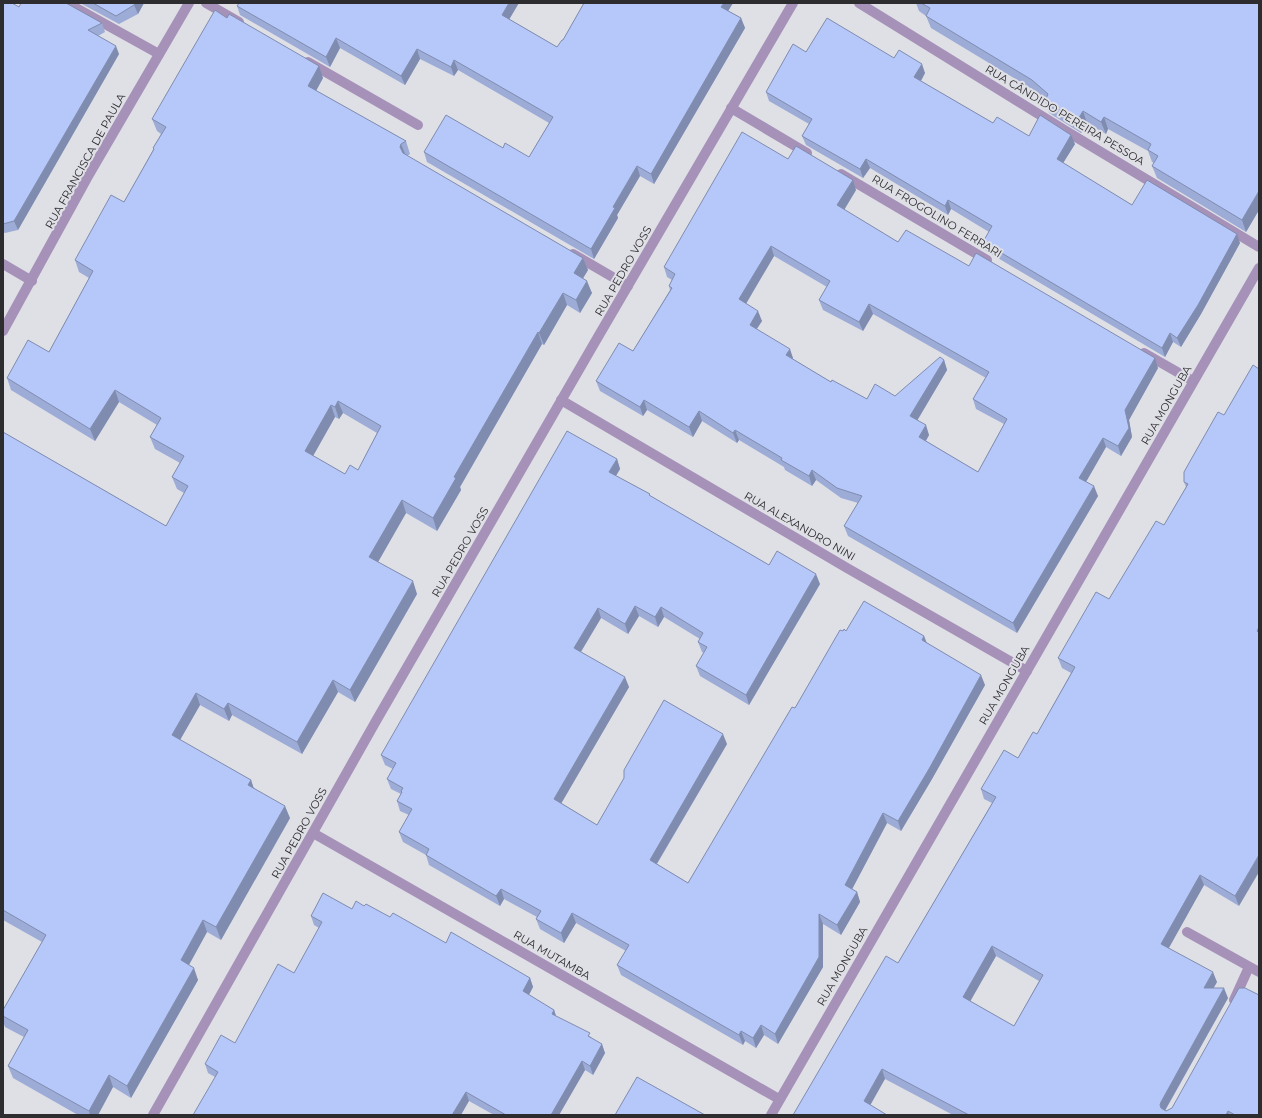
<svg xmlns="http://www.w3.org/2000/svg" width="1262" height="1118" font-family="Montserrat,sans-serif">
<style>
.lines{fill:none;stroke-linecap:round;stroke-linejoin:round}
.minor{stroke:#a691b8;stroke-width:10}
.wall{fill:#9dacd7;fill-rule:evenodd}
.shaded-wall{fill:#7f8caf}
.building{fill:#b6c8fa;stroke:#7f8caf;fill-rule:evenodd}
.labels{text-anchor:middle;stroke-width:4;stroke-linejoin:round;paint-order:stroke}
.street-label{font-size:11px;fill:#2d2d30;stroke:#dfdfe6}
</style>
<rect width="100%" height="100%" fill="#dfdfe6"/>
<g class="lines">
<g class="minor">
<polyline points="67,3 159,54"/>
<polyline points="206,3 239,22"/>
<polyline points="859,3 1066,131 1259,247"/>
<polyline points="308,62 418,125"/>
<polyline points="731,108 807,153"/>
<polyline points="841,174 987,260"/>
<polyline points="573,254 628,286"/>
<polyline points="3,264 32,281"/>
<polyline points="3,331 87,178 189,3"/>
<polyline points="1144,353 1193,381"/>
<polyline points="561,400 847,568 1027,671"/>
<polyline points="313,833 779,1099"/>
<polyline points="1187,932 1259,972"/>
<polyline points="1234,1000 1249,967"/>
<polyline points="153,1115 376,721 595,342 793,3"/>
<polyline points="771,1115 1259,268"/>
</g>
</g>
<g class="wall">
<polygon points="3,3 19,7 102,23 105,32 98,36 119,54 18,230 5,233 3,232"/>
<polygon points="80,3 144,3 138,14 119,24"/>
<polygon points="584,3 733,3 728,11 741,18 745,28 654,184 640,176 617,215 618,218 594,259 427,162 424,152 503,148 529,157 549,123 458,70 454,76 420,59 405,85 340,48 330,67 240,15 237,6 509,19 557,47 563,40"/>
<polygon points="916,3 1259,3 1259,210 1246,232 1157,178 1152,166 1154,163 1152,162 1148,151 1108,129 1106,134 1087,123 1081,133 1049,113 1045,101 1045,99 1037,92 931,28 926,16 919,11"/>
<polygon points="806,52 894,58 925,73 921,81 993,123 1029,136 1075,144 1063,163 1132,205 1240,243 1201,314 1181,347 1173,342 1165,357 986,251 983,242 989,232 951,209 948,215 870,168 863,178 806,145 802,136 809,124 769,101 766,92"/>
<path d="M323,78L316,91L406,141L410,154L407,156L583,258L588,270L583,278L592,293L580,313L567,305L544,345L542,344L460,487L461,490L437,531L406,513L378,562L417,594L355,702L338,692L302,754L232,715L229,721L200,705L180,740L251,780L253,787L290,818L221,940L207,932L189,965L198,980L131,1098L113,1087L98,1115H78L13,1078L8,1066L24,1037L5,1027L3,1021V1010L42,942L3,920V432L166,526L184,493L177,489L172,477L180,463L155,449L150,437L157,425L119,402L95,441L11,390L7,378L49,352L89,278L79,272L75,260L124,202L153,150V148L161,134L157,131L152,119ZM343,413L377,433L358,470L345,474L313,456L335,417L339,419Z"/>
<path d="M788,159L856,190L844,210L898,242L969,266L1158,368L1129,420L1132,437L1121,456L1106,447L1086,482L1098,496L1017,633L848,536L844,526L858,503L841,498L816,480L812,486L785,470L784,467L739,440L737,443L702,421L693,437L647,410L643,416L600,391L596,381L633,351L670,290L669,286L672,280L667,277L664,267ZM774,256L827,287L819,300L823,310L863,331L873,314L986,378L973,399L976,409L1004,424L978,472L926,441L929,435L917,420L947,370L944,360L895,396L867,399L831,382L793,359V358L757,329L762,321L746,303Z"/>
<path d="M1193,456L1239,906L1204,885L1168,948L1217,982L1213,988L1228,998L1165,1111H1166L1172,1108L1259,995V1115H953L885,1079L793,1115L898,963L992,803L984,799L981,789L1018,758L1037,734L1071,673L1062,668L1058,658L1109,599L1164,525L1186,487L1184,482ZM996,956L1039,981L1014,1026L970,1001Z"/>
<polygon points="617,459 620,469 616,476 650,494 650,496 769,565 820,584 749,705 700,676 696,666 704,653 702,652 698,642 700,639 664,617 658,627 639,616 628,634 601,618 581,652 629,687 561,803 597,825 727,744 657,864 688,883 795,708 843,631 846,631 924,636 926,642 985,685 932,779 901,831 887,823 852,889 857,892 860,902 841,935 823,924 823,967 778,1044 764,1035 756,1048 745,1041 743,1045 621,975 617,965 626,951 576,923 564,943 540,929 536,919 537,917 504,899 500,906 429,865 426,855 403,842 399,832 409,815 400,811 397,801 401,794 391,789 387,779 393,769 385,765 381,755"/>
<polygon points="364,906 446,943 530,978 533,987 529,995 554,1010 556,1016 591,1037 605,1053 593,1075 585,1070 559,1115 494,1115 469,1101 215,1077 208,1073 205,1064 235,1043 294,973 319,928 314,925 311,916 352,909"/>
</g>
<g class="shaded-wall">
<polygon points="136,3 144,3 138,14 134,5"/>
<polygon points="509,3 519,3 506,25 502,15"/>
<polygon points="724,3 733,3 725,16 721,7"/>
<polygon points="741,18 745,28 654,184 651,174"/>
<polygon points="336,38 340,48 330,67 326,57"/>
<polygon points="116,46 119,54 18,230 14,221"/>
<polygon points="417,49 420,59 405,85 401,76"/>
<polygon points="454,60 458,70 454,76 451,67"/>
<polygon points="922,64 925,73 918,86 914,77"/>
<polygon points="319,66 323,78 312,98 308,86"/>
<polygon points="1083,111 1087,123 1081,133 1077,121"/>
<polygon points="1104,117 1108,129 1106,134 1101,122"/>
<polygon points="1071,135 1075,144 1060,168 1057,159"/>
<polygon points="401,144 406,156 405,160 400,147"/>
<polygon points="866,159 870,168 863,178 860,169"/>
<polygon points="637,166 640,176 617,215 618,218 594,259 591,249 613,207"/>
<polygon points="853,180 856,190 841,215 837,205"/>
<polygon points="1259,191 1259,210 1246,232 1242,220"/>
<polygon points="948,200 951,209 948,215 945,206"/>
<polygon points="1237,234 1240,243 1201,314 1181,347 1177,338"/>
<polygon points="771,246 774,256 743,309 739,299"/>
<polygon points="583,258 588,270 579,285 574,273"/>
<polygon points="587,281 592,293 580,313 576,300"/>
<polygon points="563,293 567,305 544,345 539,333"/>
<polygon points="869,304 873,314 863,331 859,322"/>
<polygon points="758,311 762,321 753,334 750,325"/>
<polygon points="538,332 542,344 460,487 461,490 437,531 433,518 454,477"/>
<polygon points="1170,333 1173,342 1165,357 1162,348"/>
<polygon points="790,349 793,358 790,365 786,355"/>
<polygon points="1155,358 1158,368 1129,420 1132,437 1121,456 1118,446 1125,410"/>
<polygon points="944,360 947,370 914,426 910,416"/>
<polygon points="115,390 119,402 95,441 90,429"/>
<polygon points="644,400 647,410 643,416 640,407"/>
<polygon points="338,401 343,413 339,419 335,407"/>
<polygon points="331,405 335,417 309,463 305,451"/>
<polygon points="699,411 702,421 693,437 689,427"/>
<polygon points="926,425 929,435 922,447 919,437"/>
<polygon points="735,430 739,440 737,443 733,433"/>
<polygon points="1103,438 1106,447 1083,487 1079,478"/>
<polygon points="617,459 620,469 612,482 609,472"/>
<polygon points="812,470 816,480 812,486 809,476"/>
<polygon points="1094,486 1098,496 1017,633 1013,623"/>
<polygon points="402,500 406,513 374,569 369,557"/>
<polygon points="816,574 820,584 749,705 746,695"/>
<polygon points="413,581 417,594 355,702 350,690"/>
<polygon points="635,606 639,616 628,634 625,624"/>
<polygon points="661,607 664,617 658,627 655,617"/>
<polygon points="598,608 601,618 577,658 574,648"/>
<polygon points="924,636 928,646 922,640"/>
<polygon points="981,675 985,685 932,779 901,831 898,821"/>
<polygon points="625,677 629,687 558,809 554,799"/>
<polygon points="333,680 338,692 302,754 297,742"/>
<polygon points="196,693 200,705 176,747 172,735"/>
<polygon points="228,703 232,715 229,721 224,709"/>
<polygon points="723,734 727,744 653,870 650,860"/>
<polygon points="251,780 255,792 248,785"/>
<polygon points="285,806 290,818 221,940 216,927"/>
<polygon points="883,813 887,823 849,895 845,885"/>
<polygon points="1259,855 1259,872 1239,906 1235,896"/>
<polygon points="1200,875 1204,885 1165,955 1161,944"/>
<polygon points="501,889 504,899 500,906 496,896"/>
<polygon points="857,892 860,902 841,935 837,925"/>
<polygon points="572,913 576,923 564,943 561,933"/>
<polygon points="819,914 823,924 823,967 778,1044 775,1034"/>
<polygon points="203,920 207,932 185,972 181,960"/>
<polygon points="992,946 996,956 967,1007 963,997"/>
<polygon points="194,968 198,980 131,1098 127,1086"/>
<polygon points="1213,972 1217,982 1208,998 1204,988"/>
<polygon points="530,978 533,987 526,1000 523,991"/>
<polygon points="1224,988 1228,998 1164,1112 1164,1115 1160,1105 1161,1102"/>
<polygon points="554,1010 557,1019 552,1014"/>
<polygon points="761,1025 764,1035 756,1048 753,1038"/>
<polygon points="741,1031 745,1041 743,1045 739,1035"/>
<polygon points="602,1044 605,1053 593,1075 590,1066"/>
<polygon points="582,1061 585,1070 559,1115 551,1115"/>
<polygon points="882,1069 885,1079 867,1111 864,1101"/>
<polygon points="109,1075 113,1087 98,1115 90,1115 89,1111"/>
<polygon points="466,1092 469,1101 461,1115 452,1115"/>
<polygon points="1228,1111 1229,1115 1226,1115"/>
</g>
<g class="building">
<polygon points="3,3 12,3 19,7 21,3 66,3 102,23 88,30 116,46 14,221 3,224"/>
<polygon points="93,3 136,3 134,5 116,16"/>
<polygon points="239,3 509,3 502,15 557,47 562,40 563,40 584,3 724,3 721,7 741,18 651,174 637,166 613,207 615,208 591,249 424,152 446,115 503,148 505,143 529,157 553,117 454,60 451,67 417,49 401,76 336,38 326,57 237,6"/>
<polygon points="921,3 1259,3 1259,191 1242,220 1152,166 1158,156 1148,150 1151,144 1104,117 1101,122 1083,111 1077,121 1045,101 1048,94 1032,80 926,16 930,8"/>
<path d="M215,10L227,18L229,14L319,66L308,86L406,141L401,144L400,147L403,153L583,258L574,273L587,281L576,300L563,293L539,333L538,332L454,477L456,478L433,518L402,500L369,557L413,581L350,690L333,680L297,742L228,703L224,709L196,693L172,735L251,780L248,785L285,806L216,927L203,920L181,960L194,968L127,1086L109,1075L89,1111L8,1066L28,1030L3,1016V1010L46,935L3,910V432L166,526L188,486L172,477L184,456L150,437L161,418L115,390L90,429L7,378L28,340L49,352L93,271L75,260L111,195L124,202L154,149L153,148L166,127L152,119ZM338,401L381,426L358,470L350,465L345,474L305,451L331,405L335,407Z"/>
<polygon points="827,18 894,58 899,50 922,64 914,77 993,123 997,117 1029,136 1040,115 1071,135 1057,159 1132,205 1147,180 1237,234 1198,305 1177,338 1170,333 1162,348 983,242 992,226 948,200 945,206 866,159 860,169 802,136 812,119 766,92 793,44 806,52"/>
<path d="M742,132L788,159L796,146L853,180L837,205L898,242L906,230L969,266L976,253L1155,358L1125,410L1129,428L1118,446L1103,438L1079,478L1094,486L1013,623L844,526L862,496L837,488L812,470L809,476L781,460L782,458L735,430L733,433L699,411L689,427L644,400L640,407L596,381L619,343L633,351L672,288L669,286L675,274L664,267ZM771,246L830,281L819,300L859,322L869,304L989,372L973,399L1007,419L978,472L919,437L926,425L910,416L944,360L940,357L895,396L875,384L867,399L832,380L831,382L786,355L790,349L750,325L758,311L739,299Z"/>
<path d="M1253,365L1259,369V627L1257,631L1259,633V855L1235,896L1200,875L1161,944L1213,972L1204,988H1224L1161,1102L1160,1105L1161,1108L1166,1111L1172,1108L1239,988H1245L1259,995V1115H1235L1228,1111L1226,1115H969L882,1069L864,1101L887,1115H793L886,956L898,963L996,797L981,789L1004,750L1018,758L1033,732L1037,734L1075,667L1058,658L1096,592L1109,599L1156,521L1164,525L1188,484L1184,482V472L1193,456L1218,412L1224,415ZM992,946L1043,975L1014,1026L963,997Z"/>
<polygon points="567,431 617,459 609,472 650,494 649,495 769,565 777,551 816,574 746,695 696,666 707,647 698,642 703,633 661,607 655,617 635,606 625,624 598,608 574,648 625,677 554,799 597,825 624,778 624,770 664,700 723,734 650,860 688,883 792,707 795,708 840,630 843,631 844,629 846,631 864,601 924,636 922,640 981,675 929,769 898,821 883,813 845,885 857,892 837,925 819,914 819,957 775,1034 761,1025 753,1038 741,1031 739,1035 617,965 629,945 572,913 561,933 536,919 541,911 501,889 496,896 426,855 429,849 399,832 412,809 397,801 402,792 401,791 403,788 387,779 396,763 381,755"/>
<polygon points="323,893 352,909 356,901 364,906 366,904 390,917 393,913 446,943 451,932 530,978 523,991 554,1010 552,1014 590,1033 588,1036 602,1044 590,1066 582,1061 551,1115 506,1115 466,1092 452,1115 193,1115 218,1072 205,1064 221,1035 235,1043 278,964 294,973 322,922 311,916"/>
<polygon points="637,1077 705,1115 615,1115"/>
</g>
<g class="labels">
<g class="street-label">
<text transform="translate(1065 115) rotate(31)" y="4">RUA CÂNDIDO PEREIRA PESSOA</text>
<text transform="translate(85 161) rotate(-61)" y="4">RUA FRANCISCA DE PAULA</text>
<text transform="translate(937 216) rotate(31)" y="4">RUA FROGOLINO FERRARI</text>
<text transform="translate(623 271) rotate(-60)" y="4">RUA PEDRO VOSS</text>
<text transform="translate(1166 405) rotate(-60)" y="4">RUA MONGUBA</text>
<text transform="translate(800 526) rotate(30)" y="4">RUA ALEXANDRO NINI</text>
<text transform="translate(460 552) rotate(-60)" y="4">RUA PEDRO VOSS</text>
<text transform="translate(1004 685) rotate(-60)" y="4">RUA MONGUBA</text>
<text transform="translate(299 833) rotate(-61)" y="4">RUA PEDRO VOSS</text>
<text transform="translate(552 955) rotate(30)" y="4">RUA MUTAMBA</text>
<text transform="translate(842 966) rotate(-60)" y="4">RUA MONGUBA</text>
</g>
</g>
<rect width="1262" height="1118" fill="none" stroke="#2d2d30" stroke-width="8"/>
</svg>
